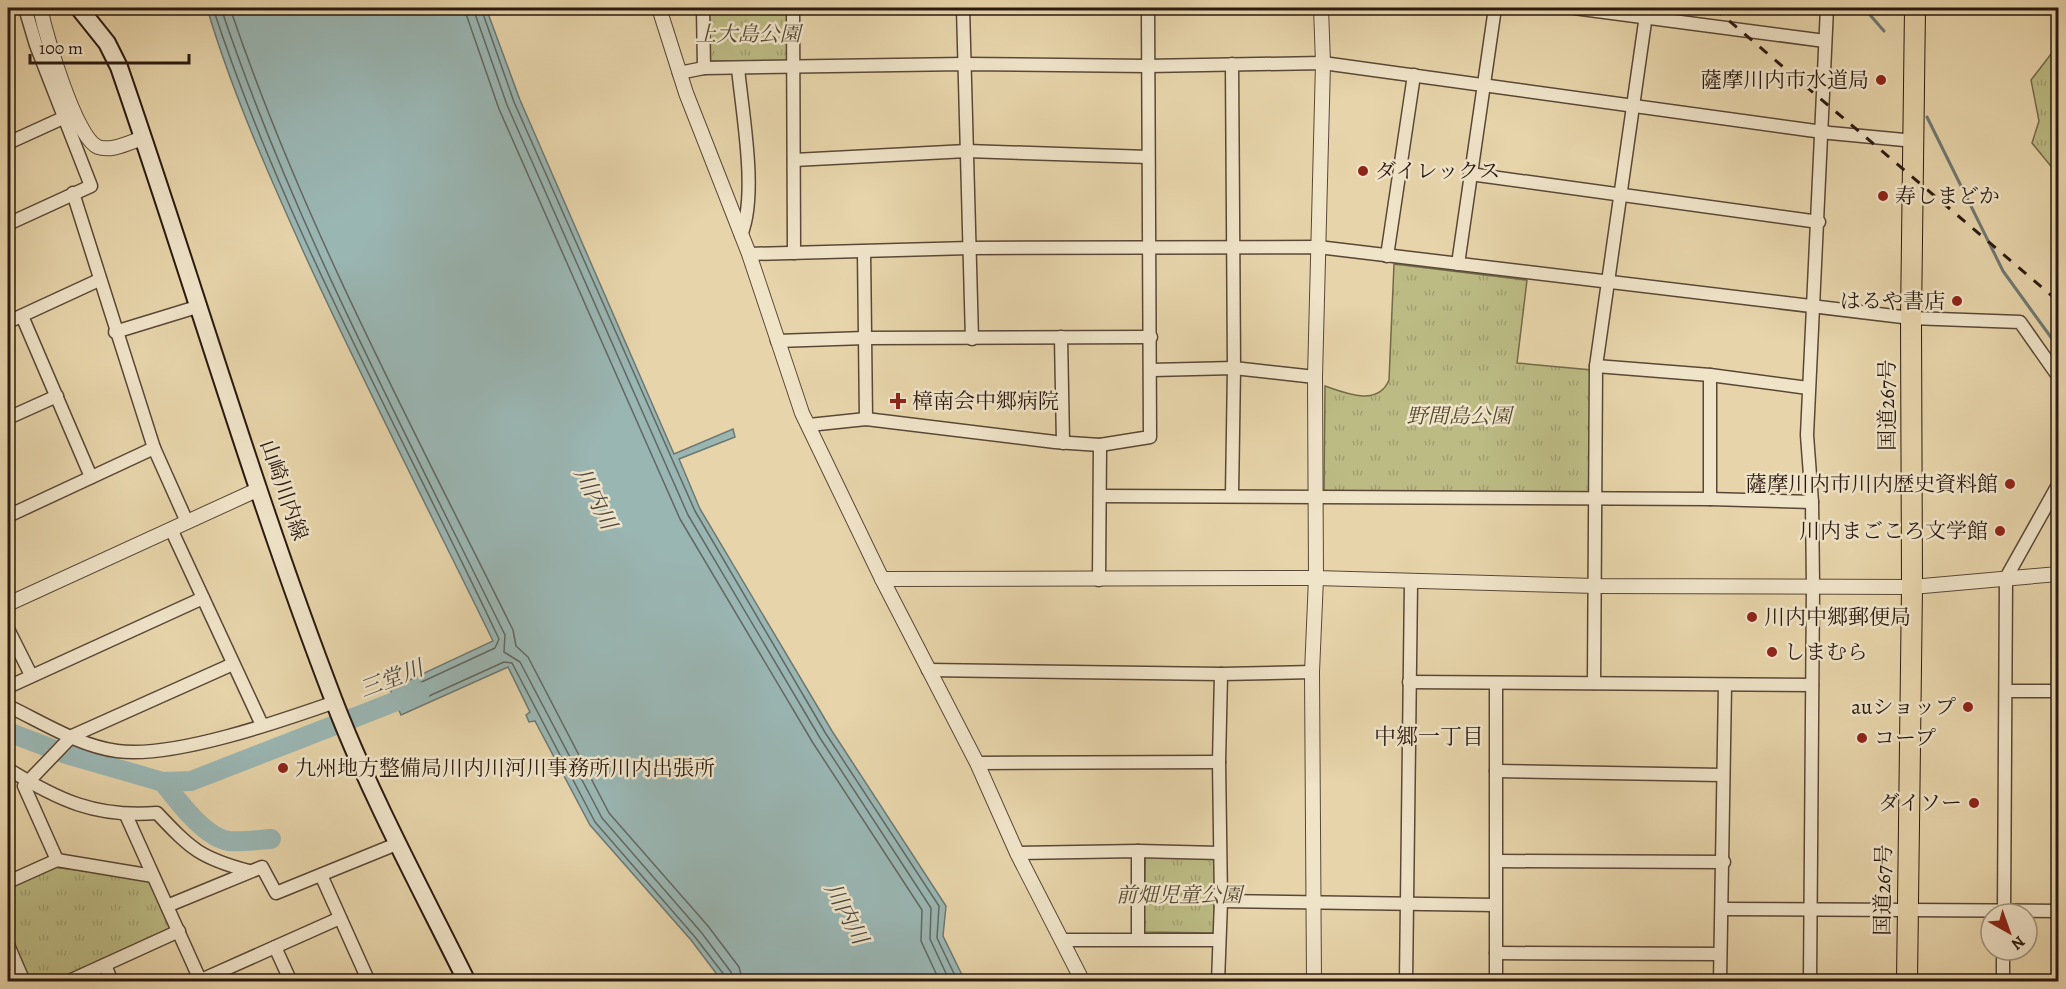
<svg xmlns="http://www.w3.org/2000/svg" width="2066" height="989" font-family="Alegreya,'Noto Serif JP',serif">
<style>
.grass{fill:url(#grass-tufts);stroke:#746a4a;stroke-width:1.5}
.water{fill:#9ab6b3;stroke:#6e7872;stroke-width:1.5}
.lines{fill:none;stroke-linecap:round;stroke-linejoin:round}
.shore{stroke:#626862;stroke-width:1.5}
.stream{stroke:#6e7872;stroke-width:3}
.river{stroke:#9ab6b3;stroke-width:20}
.minor-casing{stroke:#5a4836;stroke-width:15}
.tertiary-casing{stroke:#5a4836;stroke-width:16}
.secondary-casing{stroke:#2b1a10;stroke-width:20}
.trunk-casing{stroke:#2b1a10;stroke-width:22}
.minor{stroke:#efe3c8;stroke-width:12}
.tertiary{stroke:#efe3c8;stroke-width:14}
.secondary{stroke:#efe3c8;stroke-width:16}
.trunk{stroke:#e7d4aa;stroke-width:20}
.rail{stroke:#2b1a10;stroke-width:3;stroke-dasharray:10 10;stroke-linecap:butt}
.poi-dot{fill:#8f2418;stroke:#efe3c8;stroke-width:2}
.labels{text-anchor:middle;stroke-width:5;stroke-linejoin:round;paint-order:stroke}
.park-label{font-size:21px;font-style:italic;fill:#564a33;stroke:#efe3c8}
.poi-label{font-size:21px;fill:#2b1a10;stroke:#efe3c8;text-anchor:start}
.street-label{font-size:21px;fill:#2b1a10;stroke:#efe3c8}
.water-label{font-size:22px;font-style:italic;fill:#4c4941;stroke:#efe3c8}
.neighbourhood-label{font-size:22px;fill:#2b1a10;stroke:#efe3c8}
</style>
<defs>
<pattern id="grass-tufts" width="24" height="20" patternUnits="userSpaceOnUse" patternTransform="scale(1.5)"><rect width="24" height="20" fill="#bcbb84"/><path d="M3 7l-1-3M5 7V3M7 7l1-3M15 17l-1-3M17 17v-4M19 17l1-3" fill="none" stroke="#a2a071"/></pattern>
</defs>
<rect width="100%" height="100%" fill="#e7d4aa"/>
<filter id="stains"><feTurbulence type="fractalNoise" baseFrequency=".00333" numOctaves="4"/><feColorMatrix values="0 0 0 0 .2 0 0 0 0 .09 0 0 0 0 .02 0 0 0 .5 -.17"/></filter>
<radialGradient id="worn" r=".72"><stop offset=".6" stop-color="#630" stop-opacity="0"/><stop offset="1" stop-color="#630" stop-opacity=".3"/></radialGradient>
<g class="grass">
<polygon points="709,8 787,8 787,61 710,61"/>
<polygon points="2058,45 2058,175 2032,143 2039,121 2031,80"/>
<path d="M1394,264L1527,280L1517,363L1592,370L1591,491L1588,495L1324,492L1325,386C1345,393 1378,407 1389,380Z"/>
<polygon points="1145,856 1215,859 1214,933 1144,932"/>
<polygon points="53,867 147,879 153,883 172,928 55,981 29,981 8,934 8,886"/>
</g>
<path class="water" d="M207,8H486L520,100L674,454L733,429L735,437L679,459L700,509L832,731L946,906L943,936L965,981H722L691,940L590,825L535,721L529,722L526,715L530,712L508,667L401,715L390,689L493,641C430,512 364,384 304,253C268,173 232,92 207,8Z"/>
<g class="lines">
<g class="shore">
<path d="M213,8C285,228 400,429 499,639L495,648L400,692L403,705L407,706L504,662L512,663L595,822L695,937L725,976L726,982"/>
<path d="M221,8C294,226 404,429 505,635L504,652L520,662L602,818L701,932L731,972L734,982"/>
<path d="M230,8C303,224 412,426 513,630L516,646L528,657L609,813L708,926L739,967L743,982"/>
<polyline points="464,8 499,109 680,519 813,743 922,910 921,941 940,982"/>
<polyline points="473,8 507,105 688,515 820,738 931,908 930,939 950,982"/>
<polyline points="481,8 514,102 695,511 826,734 939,906 937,938 958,982"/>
</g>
<g class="stream">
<polyline points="1864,8 1884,31"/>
<polyline points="1927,117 2003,271 2058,347"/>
</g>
<g class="river">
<polyline points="8,732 66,754 163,782 191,781 420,692"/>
<path d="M163,782C177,800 205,838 229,841C242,842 257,840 271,839"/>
</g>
<g class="minor-casing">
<g id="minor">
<polyline points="8,8 11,8"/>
<polyline points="703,8 704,68"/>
<polyline points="793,8 794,253"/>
<polyline points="963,8 972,339"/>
<polyline points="1574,8 1825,41"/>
<polyline points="1232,64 1234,368 1232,495"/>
<path d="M738,68C742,112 758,195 741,235"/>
<polyline points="679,73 704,68 964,64 1147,66 1323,63 1830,133 1915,141"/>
<polyline points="8,143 63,118"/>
<polyline points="794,160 967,151 1148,157"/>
<polyline points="1470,174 1819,222"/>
<polyline points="73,193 154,448 187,522"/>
<polyline points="8,224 91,186 36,45 25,8"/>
<polyline points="864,252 866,419"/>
<polyline points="749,254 970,248 1318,247 1911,318 2020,322 2058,376"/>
<polyline points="1387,256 1414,75"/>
<polyline points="1458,264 1495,8"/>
<polyline points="22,316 91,477"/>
<polyline points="8,322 99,280"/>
<polyline points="115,332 200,306"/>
<polyline points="1061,337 1063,443"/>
<polyline points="777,341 865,338 1151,337"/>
<polyline points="1596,366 1710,375 1808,388"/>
<polyline points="1152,370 1234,368 1315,377"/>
<polyline points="1710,375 1710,499"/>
<polyline points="8,418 57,396"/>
<polyline points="809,425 866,419 1055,442 1100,445 1150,437 1148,8"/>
<polyline points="1101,496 1710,499 1812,502"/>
<polyline points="8,516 154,448"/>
<polyline points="171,529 262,725"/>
<polyline points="1099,580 1100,445"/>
<polyline points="8,629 31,675"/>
<polyline points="928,670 1221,674 1312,672"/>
<polyline points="1409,682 1812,685"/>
<polyline points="1496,683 1496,982"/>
<polyline points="1594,683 1596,366 1647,8"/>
<polyline points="8,687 203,598"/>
<polyline points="2006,691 2058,691"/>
<path d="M8,706C42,722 79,746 117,751C172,759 281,721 335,702"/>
<polyline points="977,763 1219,762"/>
<path d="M8,769C58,800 96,818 157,813C191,849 200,858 249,871"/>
<polyline points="1496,771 1722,775"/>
<polyline points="126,815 201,982"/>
<polyline points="1138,851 1138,938"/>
<polyline points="1017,853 1138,851 1219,853"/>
<polyline points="57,860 24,786 72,736 233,664"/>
<polyline points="1497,861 1724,862"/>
<polyline points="321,875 369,982"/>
<polyline points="8,882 57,860 153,876"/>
<polyline points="1221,901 1495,905"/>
<polyline points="167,906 262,867 276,893 399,843"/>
<polyline points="1723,909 2058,911"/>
<polyline points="2004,914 2006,578 2058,485"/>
<polyline points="1062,940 1218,940"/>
<polyline points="8,945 24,982"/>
<polyline points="275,947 291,982"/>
<polyline points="1496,953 1720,954"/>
<polyline points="105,965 112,982"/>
<polyline points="201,980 340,918"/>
<polyline points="67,982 179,931"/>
<polyline points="1218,982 1221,901 1219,762 1221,674"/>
<polyline points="1406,982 1411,583"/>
<polyline points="1720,982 1725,685"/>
<polyline points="1810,982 1813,586 1812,502 1807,435 1827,8"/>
<polyline points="2003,982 2003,950"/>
</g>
</g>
<g class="tertiary-casing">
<g id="tertiary">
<path d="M40,8C46,34 75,138 98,147C112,152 130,142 143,138"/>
<polyline points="659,8 686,93 749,254 802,413 882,579 977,763 1017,853 1083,982"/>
<polyline points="882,579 1316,578 1596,586 1912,587 2058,574"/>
<polyline points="8,604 259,489"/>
<polyline points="1314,982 1312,672 1316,578 1315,377 1323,63 1321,8"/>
</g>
</g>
<g class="secondary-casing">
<path id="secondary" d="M79,8L107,43L119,67C192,278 254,493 334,701C371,797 421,889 467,982"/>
</g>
<g class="trunk-casing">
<polyline id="trunk" points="1907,982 1912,587 1911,318 1915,8"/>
</g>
<use href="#minor" class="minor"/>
<use href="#tertiary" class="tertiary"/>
<use href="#secondary" class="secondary"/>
<use href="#trunk" class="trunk"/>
<polyline class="rail" points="1714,8 2058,301"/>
</g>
<g class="poi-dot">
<circle cx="1881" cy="80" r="6"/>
<circle cx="1363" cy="171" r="6"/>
<circle cx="1883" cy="196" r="6"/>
<circle cx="1957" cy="301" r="6"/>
<path d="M895 392h6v6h6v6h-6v6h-6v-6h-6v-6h6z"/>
<circle cx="2010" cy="484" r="6"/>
<circle cx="2000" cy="531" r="6"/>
<circle cx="1752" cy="617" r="6"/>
<circle cx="1772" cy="652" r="6"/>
<circle cx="1968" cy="707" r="6"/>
<circle cx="1862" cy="738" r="6"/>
<circle cx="283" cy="768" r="6"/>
<circle cx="1974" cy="803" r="6"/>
</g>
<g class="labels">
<g class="park-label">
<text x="748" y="41">上大島公園</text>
<text x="1459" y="423">野間島公園</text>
<text x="1179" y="902">前畑児童公園</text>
</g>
<g class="poi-label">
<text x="1869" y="87" text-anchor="end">薩摩川内市水道局</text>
<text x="1375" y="178">ダイレックス</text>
<text x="1895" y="203">寿しまどか</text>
<text x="1945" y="308" text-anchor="end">はるや書店</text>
<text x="912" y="408">樟南会中郷病院</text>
<text x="1998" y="491" text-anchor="end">薩摩川内市川内歴史資料館</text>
<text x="1988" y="538" text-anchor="end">川内まごころ文学館</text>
<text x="1764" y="624">川内中郷郵便局</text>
<text x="1784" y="659">しまむら</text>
<text x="1956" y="714" text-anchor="end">auショップ</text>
<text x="1874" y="745">コープ</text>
<text x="295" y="775">九州地方整備局川内川河川事務所川内出張所</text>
<text x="1962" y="810" text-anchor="end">ダイソー</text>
</g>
<g class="street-label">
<text transform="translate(1887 405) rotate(-90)" y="7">国道267号</text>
<text transform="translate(284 490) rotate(71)" y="7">山崎川内線</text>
<text transform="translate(1883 890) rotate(-89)" y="7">国道267号</text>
</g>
<g class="water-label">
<text transform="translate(596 498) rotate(63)" y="8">川内川</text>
<text transform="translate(391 678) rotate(-21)" y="8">三堂川</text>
<text transform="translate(847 913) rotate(62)" y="8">川内川</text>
</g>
<g class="neighbourhood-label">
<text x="1429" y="744">中郷一丁目</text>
</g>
</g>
<rect width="2066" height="989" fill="none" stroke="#e7d4aa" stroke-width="30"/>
<rect x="9" y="9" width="2048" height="971" fill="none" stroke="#2b1a10" stroke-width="3"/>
<rect x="15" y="15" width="2036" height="959" fill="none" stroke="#2b1a10" stroke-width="1.5"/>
<g transform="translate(2009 932) rotate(140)"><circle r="28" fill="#efe3c8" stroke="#a1937e" stroke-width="1.5"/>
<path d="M0-4.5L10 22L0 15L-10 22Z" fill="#8f2418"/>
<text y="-9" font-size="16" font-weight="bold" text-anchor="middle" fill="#2b1a10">N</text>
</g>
<path d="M30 54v9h159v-9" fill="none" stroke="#2b1a10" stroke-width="3"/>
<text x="39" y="54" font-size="18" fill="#2b1a10" stroke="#efe3c8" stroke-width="4.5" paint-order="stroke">100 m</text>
<rect width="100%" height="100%" filter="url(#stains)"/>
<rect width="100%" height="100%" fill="url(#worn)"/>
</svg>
